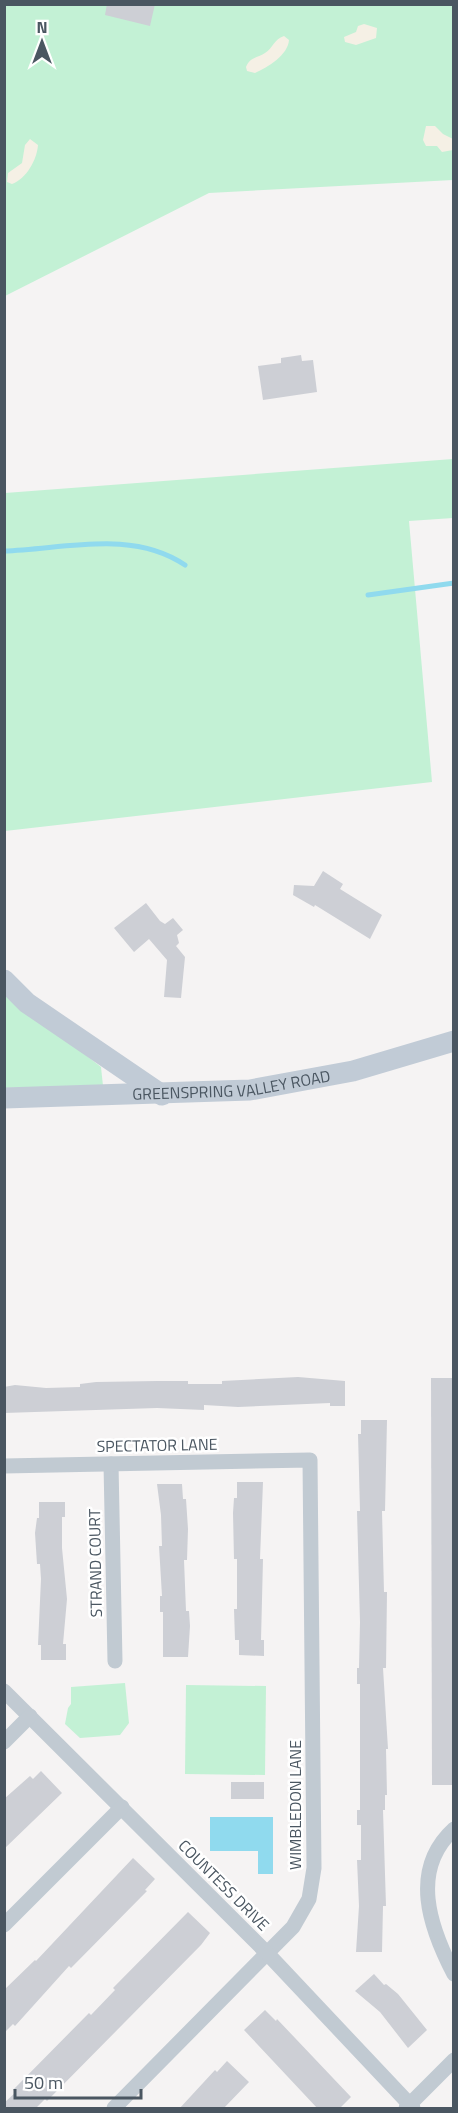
<svg xmlns="http://www.w3.org/2000/svg" width="458" height="2113" font-family="'Titillium Web',sans-serif">
<style>
.green{fill:#c3f1d5}
.sand{fill:#f5f0e5}
.water{fill:#90daee}
.lines{fill:none;stroke-linecap:round;stroke-linejoin:round}
.stream{stroke:#90daee;stroke-width:5}
.building{fill:#cdcfd5}
.minor{stroke:#c1cad2;stroke-width:15}
.secondary{stroke:#c1cbd6;stroke-width:21}
.labels{text-anchor:middle;stroke-width:5;stroke-linejoin:round;paint-order:stroke}
.street-label{font-size:16px;fill:#4a5661;stroke:#fff}
</style>
<rect width="100%" height="100%" fill="#f5f3f3"/>
<g class="green">
<polygon points="5,5 453,5 453,180 209,193 5,296"/>
<polygon points="453,459 453,518 409,521 432,782 5,831 5,493"/>
<polygon points="4,991 101,1067 103,1086 5,1088"/>
<polygon points="125,1683 129,1723 120,1735 80,1738 65,1724 68,1708 71,1704 71,1687"/>
<polygon points="186,1685 266,1686 265,1775 185,1774"/>
</g>
<g class="sand">
<polygon points="364,24 377,28 376,38 356,45 345,42 344,37 356,32 358,26"/>
<path d="M284,36L289,40C288,55 268,67 255,73L247,71L246,67C250,57 257,58 265,53C273,48 274,39 284,36Z"/>
<polygon points="426,126 435,126 443,134 453,139 453,150 442,152 437,146 426,146 423,140"/>
<path d="M30,139L38,145C37,160 26,179 12,184L7,182L8,173L22,163L25,145Z"/>
</g>
<polygon class="water" points="210,1817 273,1817 273,1874 258,1874 258,1851 210,1851"/>
<g class="lines">
<g class="stream">
<path d="M4,551C65,549 132,529 185,565"/>
<polyline points="368,595 454,583"/>
</g>
</g>
<g class="building">
<polygon points="107,4 155,4 150,26 105,15"/>
<polygon points="301,355 302,361 313,360 317,392 263,400 258,366 281,363 281,358"/>
<polygon points="323,871 343,884 340,889 382,915 370,939 315,905 314,907 293,895 294,885 314,886"/>
<polygon points="146,903 160,921 165,924 173,918 183,930 177,935 179,943 176,946 185,957 181,998 164,997 167,960 149,939 134,952 114,928"/>
<polygon points="298,1377 345,1381 345,1406 330,1406 330,1403 238,1407 204,1405 204,1410 157,1408 4,1413 4,1387 15,1385 46,1388 80,1387 80,1384 96,1382 157,1381 188,1381 188,1384 222,1384 222,1381"/>
<polygon points="431,1378 453,1378 453,1785 432,1785"/>
<polygon points="361,1420 387,1420 385,1511 382,1511 384,1592 387,1592 386,1668 383,1668 388,1749 386,1749 387,1795 385,1795 385,1810 383,1810 386,1906 383,1906 382,1952 356,1952 359,1906 357,1860 361,1860 361,1825 357,1825 357,1810 360,1810 360,1684 357,1684 357,1668 359,1668 360,1622 357,1511 360,1511 358,1434 361,1434"/>
<polygon points="237,1482 263,1482 260,1559 263,1559 261,1640 264,1640 264,1656 239,1655 239,1640 235,1640 234,1609 237,1609 237,1559 234,1559 233,1513 234,1498 237,1498"/>
<polygon points="157,1484 182,1484 183,1499 186,1499 188,1529 187,1560 184,1560 186,1611 189,1611 190,1626 188,1657 163,1657 163,1612 160,1612 160,1596 162,1596 159,1546 162,1546 161,1515"/>
<polygon points="39,1502 65,1502 65,1517 62,1517 62,1548 67,1599 63,1644 66,1644 66,1660 41,1660 41,1645 38,1645 41,1579 40,1564 37,1564 35,1533 37,1518 39,1518"/>
<polygon points="41,1771 62,1793 4,1849 4,1799 30,1776 33,1779"/>
<rect x="231" y="1782" width="33" height="17"/>
<polygon points="133,1858 155,1879 145,1890 147,1891 71,1968 69,1966 15,2026 13,2024 4,2033 4,1990 35,1960 36,1961"/>
<polygon points="188,1912 210,1933 201,1945 47,2101 45,2099 35,2109 4,2109 4,2103 16,2092 13,2090 89,2013 91,2015 115,1990 113,1988"/>
<polygon points="374,1974 384,1985 386,1984 398,1994 427,2030 408,2048 380,2012 355,1991"/>
<polygon points="265,2010 276,2021 277,2019 351,2097 339,2109 318,2109 244,2030"/>
<polygon points="227,2061 249,2082 223,2109 179,2109 215,2070 217,2072"/>
</g>
<g class="lines">
<g class="minor">
<polyline points="111,1464 115,1661"/>
<polyline points="4,1466 310,1460 314,1868 309,1899 293,1927 114,2108"/>
<polyline points="4,1691 266,1952 413,2108"/>
<polyline points="4,1742 30,1716"/>
<path d="M454,1829C409,1870 430,1928 454,1974"/>
<polyline points="4,1925 122,1807"/>
<polyline points="406,2108 454,2060"/>
</g>
<g class="secondary">
<polyline points="4,980 27,1003 162,1095"/>
<path id="s1" d="M4,1098L250,1090L353,1071L454,1041"/>
</g>
</g>
<g class="labels">
<g class="street-label">
<text dy="6" stroke="none"><textPath href="#s1" startOffset="228">GREENSPRING VALLEY ROAD</textPath></text>
<text transform="translate(157 1445) rotate(-1)" y="6">SPECTATOR LANE</text>
<text transform="translate(95 1563) rotate(-91)" y="6">STRAND COURT</text>
<text transform="translate(295 1805) rotate(-90)" y="6">WIMBLEDON LANE</text>
<text transform="translate(224 1885) rotate(45)" y="6">COUNTESS DRIVE</text>
</g>
</g>
<rect width="458" height="2113" fill="none" stroke="#4a5661" stroke-width="12"/>
<g transform="translate(42 42)" stroke="#ffffff" stroke-width="4.5" paint-order="stroke">
<path d="M0-4.5L10 22L0 15L-10 22Z" fill="#4a5661"/>
<text y="-9" font-size="16" font-weight="bold" text-anchor="middle" fill="#4a5661">N</text>
</g>
<path d="M15 2089v9h126v-9" fill="none" stroke="#4a5661" stroke-width="3"/>
<text x="24" y="2089" font-size="18" fill="#4a5661" stroke="#ffffff" stroke-width="4.5" paint-order="stroke">50 m</text>
</svg>
